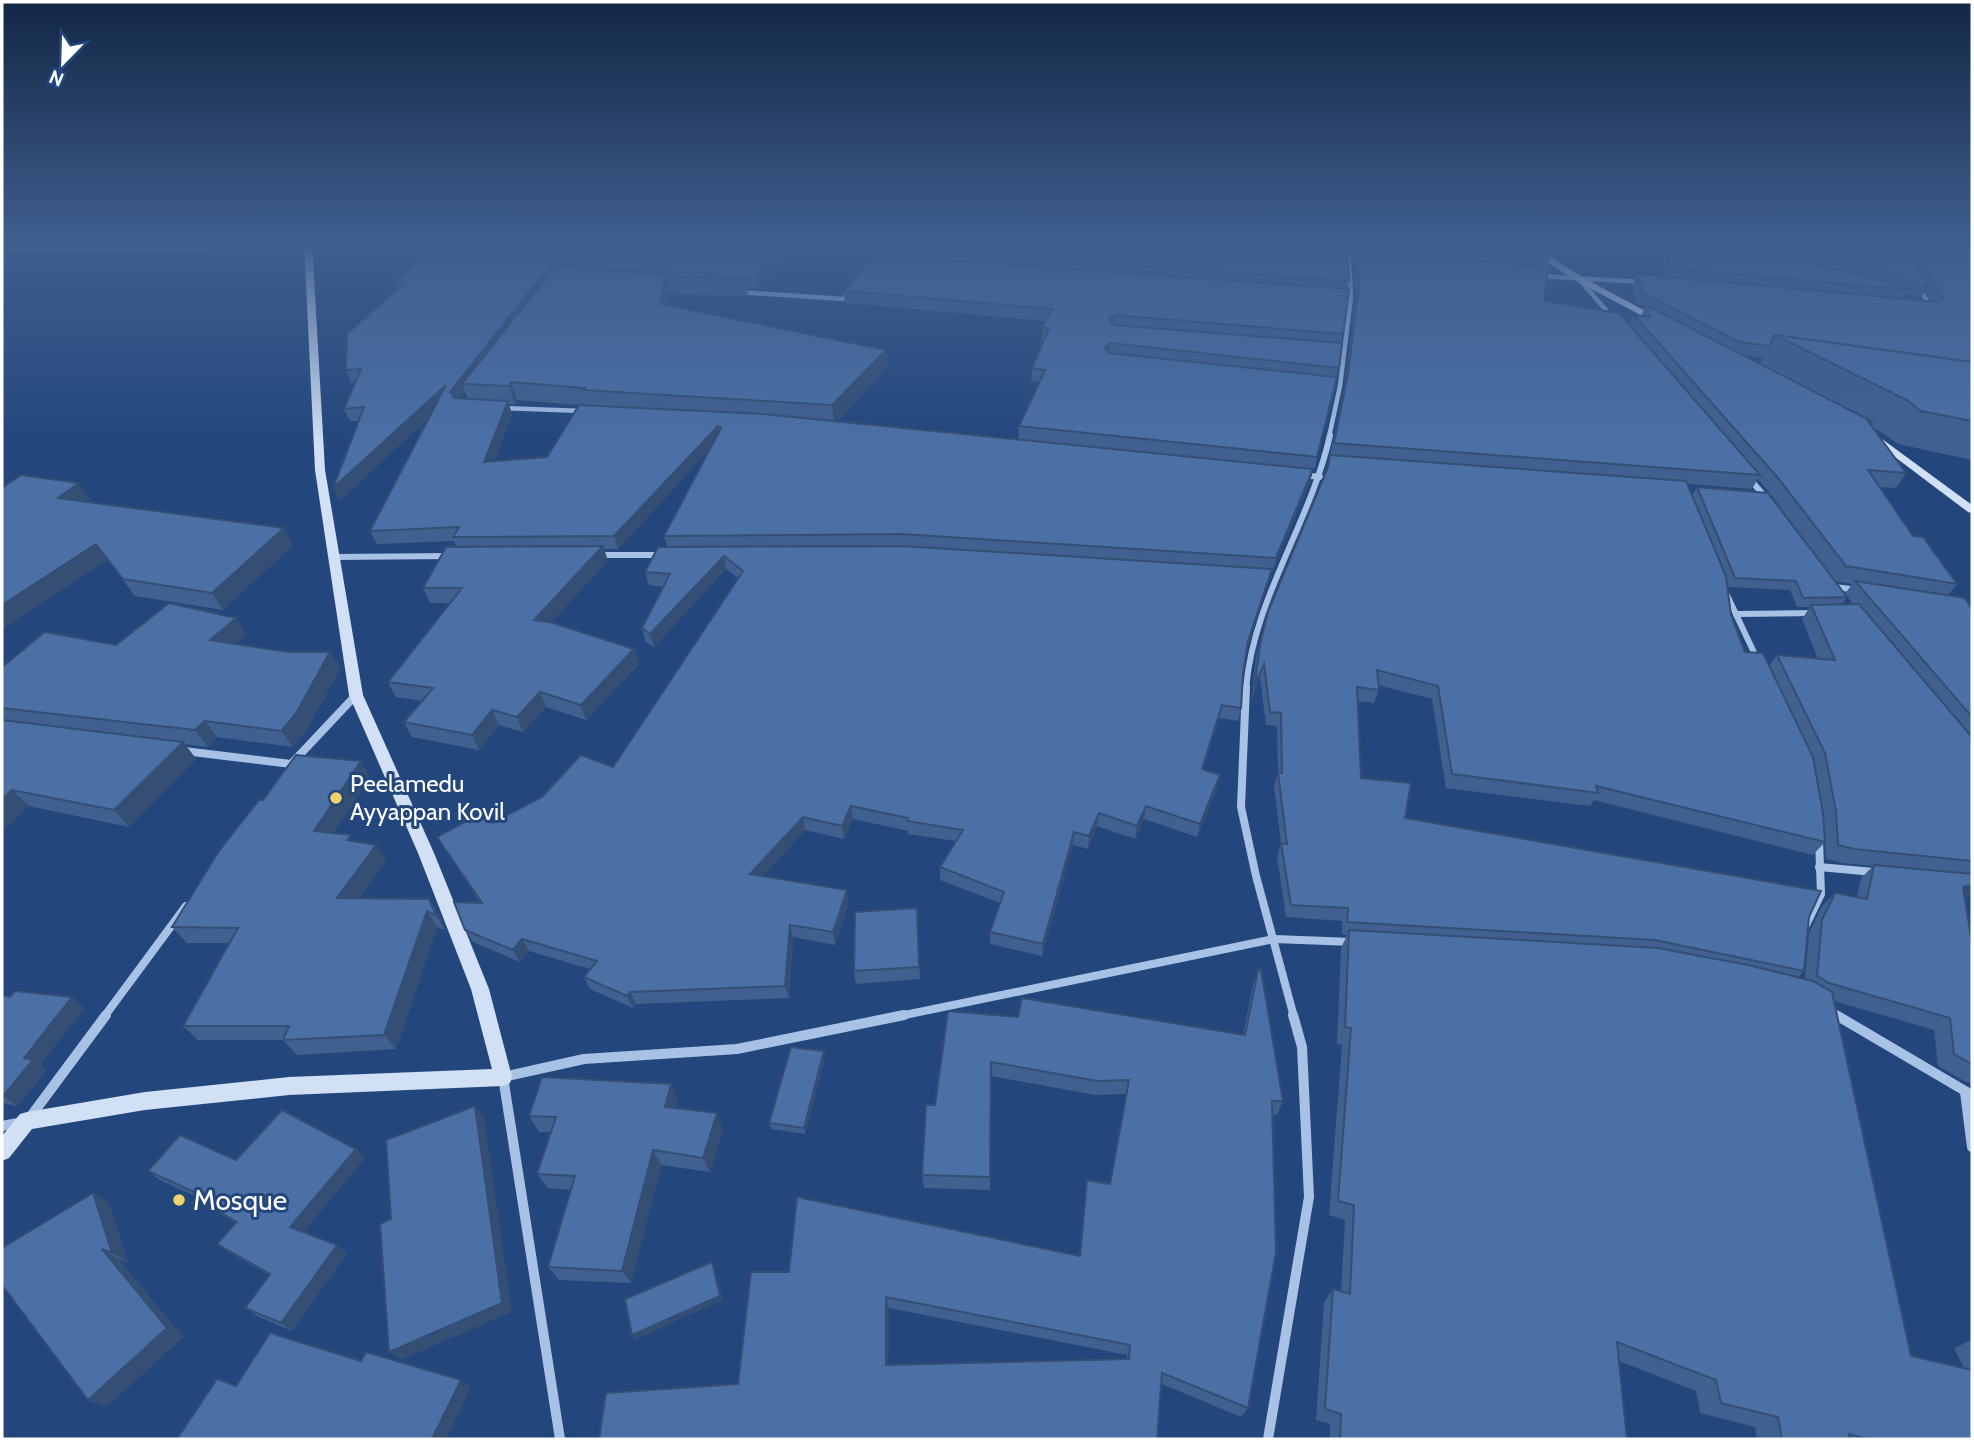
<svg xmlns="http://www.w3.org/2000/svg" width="1974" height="1441" font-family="Cabin,sans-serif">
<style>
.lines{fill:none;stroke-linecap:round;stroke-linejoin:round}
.street-far3{stroke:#a8c2e6;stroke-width:4.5}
.street-far2{stroke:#a8c2e6;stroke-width:6}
.street-far1{stroke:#a8c2e6;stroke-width:8}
.street{stroke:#a8c2e6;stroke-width:10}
.secondary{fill:#d1e0f5;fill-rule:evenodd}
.wall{fill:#40608f;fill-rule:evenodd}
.shaded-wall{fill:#344e74}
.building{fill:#4b70a6;stroke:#344e74;stroke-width:2;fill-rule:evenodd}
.poi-dot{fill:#f1cf6b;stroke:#23477d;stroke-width:2.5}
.labels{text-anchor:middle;stroke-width:6;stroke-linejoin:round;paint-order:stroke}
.poi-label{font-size:24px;fill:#fff;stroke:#23477d;text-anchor:start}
.near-poi-label{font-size:28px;fill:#fff;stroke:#23477d;text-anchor:start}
</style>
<rect width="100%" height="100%" fill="#23477d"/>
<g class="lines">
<g class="street-far3">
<polyline points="2,248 102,250 309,245"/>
<polyline points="1540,276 1643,282"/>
<polyline points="1579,279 1612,317"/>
<polyline points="1919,286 1931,309"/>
<polyline points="738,292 843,299 849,292"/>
<polyline points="501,408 583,411"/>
<polyline points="1329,437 1340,386 1351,297 1348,242"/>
</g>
<g class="street-far2">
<polyline points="1303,475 1320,477"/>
<polyline points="1749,478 1766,498"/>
<polyline points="599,555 661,555"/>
<polyline points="334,557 451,556"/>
<polyline points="1835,587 1858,590"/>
<polyline points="1726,593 1758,661"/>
<polyline points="1736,614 1815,613"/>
<path d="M1246,689C1253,599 1311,522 1330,435"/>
</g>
<g class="street-far1">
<polyline points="1246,687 1241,807 1256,876 1294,1017"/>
<polyline points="184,751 291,764"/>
<polyline points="293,762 356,695"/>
<polyline points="1819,867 1874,872"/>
<polyline points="1806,925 1821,894 1819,840"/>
<polyline points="1831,1012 1839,1017"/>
<polyline points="104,1017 186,906"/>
<polyline points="895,1017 1274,939 1353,942"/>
</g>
<g class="street">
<polyline points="1836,1015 1972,1095"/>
<polyline points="1965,1092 1972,1147"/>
<polyline points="31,1116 106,1015"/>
<polyline points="2,1126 18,1123"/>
<polyline points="560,1439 503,1077 584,1059 737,1049 904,1015"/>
<polyline points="1268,1439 1309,1197 1302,1047 1293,1015"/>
</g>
<g class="secondary">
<polygon points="304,242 312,242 325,470 363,695 434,853 489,989 512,1077 510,1083 503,1086 289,1095 145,1110 32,1129 9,1158 2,1161 2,1136 20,1114 27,1112 145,1092 289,1077 492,1069 471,989 418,853 349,695 315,470"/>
<polygon points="1517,242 1527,242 1582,277 1662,320 1654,322 1576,281"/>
<polygon points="1867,428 1972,505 1972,513 1968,512 1863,433 1863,429"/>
</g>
</g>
<g class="wall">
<polygon points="157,242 201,242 200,243"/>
<path d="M450,242H799L757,288H747L748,297L669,293L667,306L886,350L887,368L836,422L1018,440L1019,426L1039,382L1031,381L1032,368L1043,340H1042V327L1046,321L845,303L844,291L871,257L870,247L874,242H1346L1344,249L1349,281L1347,289L1343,334L1341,343L1337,377L1314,471H1313L1310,482L1273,571H1271L1247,650L1243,674L1241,708L1238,721L1219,718L1203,769L1220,775L1217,788L1197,837L1144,819L1135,839L1097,826L1088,849L1073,845L1042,956L990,944V932L1000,903L940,880V867L956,841L908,834V831L853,819L844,839L805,830L763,876L849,902L835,945L793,937L789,998L636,1004L633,1008L590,989L584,977L590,969L529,951L520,962L473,942L465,930L480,903L437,837L492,823L613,767L738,578L726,569L654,647L646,642L642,628L664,587L649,585L645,572L667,547L664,536L708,451L618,549H604L608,561L551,622L634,649L639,664L586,720L546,707L523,732L499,725L479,750L412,737L404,722L422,701L396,697L388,682L451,603H430L423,588L457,547L454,541L377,544L370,531L429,417L340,501L333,488L359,421H350L344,409L355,382L351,383L346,370L398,288L395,281ZM465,392L468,399H459ZM517,400L579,405L547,457L494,461L512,414L508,404H515Z"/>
<path d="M1353,242H1550L1547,252L1548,260L1546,268L1544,301L1629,325L1634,315L1641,316L1645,307L1637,303L1632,286L1637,274L1663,277L1665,242H1972V460L1898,444L1884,434L1872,427L1906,473L1896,488L1879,487L1913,536L1957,584L1947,596L1972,609V895L1965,896L1972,943V1083L1966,1082L1938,1066L1934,1030L1834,1001L1911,1356L1964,1368L1954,1348L1972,1340V1439H1757L1755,1427L1700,1413L1696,1391L1619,1361L1627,1439H1330V1424L1316,1420L1324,1302L1333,1289L1341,1291L1345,1220L1329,1215L1342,1045L1337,1044L1341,948L1347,935L1342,934V921L1286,917L1277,856L1281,843L1274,786L1278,774L1277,726L1266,725L1260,678L1252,699L1256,657L1268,612L1326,472L1330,455L1345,387L1356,298L1354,261L1356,252H1353ZM1926,291L1931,302L1902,299L1906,293L1920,299ZM1744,355L1763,358L1760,363ZM1758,479L1769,492L1835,581L1852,584L1845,594L1853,604L1841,605L1847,597L1697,487L1692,495L1688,484L1752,489ZM1726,580L1729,587L1790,590L1797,607H1810L1802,619L1818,659L1777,655L1769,666L1745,652L1731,615ZM1378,685L1432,699L1446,788L1590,806L1594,800L1813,855L1825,842L1823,816L1826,859L1842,863L1873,866L1861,878L1857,897L1835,893L1822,906L1809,933L1805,979L1798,977L1804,971L1809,917L1405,818L1361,778L1358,701L1374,703L1379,690Z"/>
<polygon points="2,488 90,499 86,502 293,545 223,610 135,596 108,560"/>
<polygon points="246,635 236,644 288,652 330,652 340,669 306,731 293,747 217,737 208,747 185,744 196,759 129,827 29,806 2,831 2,667 116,645"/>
<polygon points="370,777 333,833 355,842 376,845 386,861 359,898 439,914 445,930 437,927 396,1049 297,1055 283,1040 198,1040 183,1026 229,943 187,943 172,927 263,800"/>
<polygon points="917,908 920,979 856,984 854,971"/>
<path d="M1258,970L1283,1101L1277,1115H1273L1248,1408L1241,1417L1162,1384H738L789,1272L1079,1256L1087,1180L1110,1184L1126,1094L1095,1095L991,1076L990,1190L924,1188L922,1175L935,1105L948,1011L1243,1035L1253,985ZM889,1308L1127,1355V1359L888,1365Z"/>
<polygon points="2,995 10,997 72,997 84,1008 40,1065 47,1070 17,1106 2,1103"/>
<polygon points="824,1051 825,1057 805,1134 771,1129 769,1123"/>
<polygon points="671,1084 678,1100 676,1109 723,1129 710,1172 661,1165 631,1283 559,1280 548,1267 571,1190 548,1188 537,1174 551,1132 539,1132 529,1116"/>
<polygon points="356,1149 365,1158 303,1232 347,1253 292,1331 257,1316 245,1308 269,1275 228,1252 217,1244 236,1223 211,1209 199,1201 201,1199 160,1180 148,1171 236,1160"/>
<polygon points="109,1203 128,1263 118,1259 183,1337 106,1407 88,1400"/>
</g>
<g class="shaded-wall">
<polygon points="787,242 799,242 757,288 755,277"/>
<polygon points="551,264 555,276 462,384 465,392 454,405 450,392"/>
<polygon points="665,276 669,293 665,322 661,304"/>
<polygon points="1115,315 1113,328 1109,319"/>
<polygon points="1110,343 1109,356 1104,347"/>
<polygon points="886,350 887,368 834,423 832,405"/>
<polygon points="511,382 517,400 515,404 509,386"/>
<polygon points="446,385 451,397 340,501 333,488"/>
<polygon points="508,401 512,414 489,474 484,462"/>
<polygon points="718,426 720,438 618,549 614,536"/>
<polygon points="1313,469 1310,482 1273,571 1276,558"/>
<polygon points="79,483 90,499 70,514 58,498"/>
<polygon points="284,528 293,545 223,610 212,593"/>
<polygon points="96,544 108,560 2,630 2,605"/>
<polygon points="603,546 608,561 540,635 534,620"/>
<polygon points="724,556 726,569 654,647 650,634"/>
<polygon points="1272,569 1269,582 1245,654 1248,641"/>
<polygon points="236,618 246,635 222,656 210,640"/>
<polygon points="634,649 639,664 586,720 581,705"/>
<polygon points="330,652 340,669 306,731 293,747 281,731"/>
<polygon points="1264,664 1260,678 1252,699 1255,685"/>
<polygon points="540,692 546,707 523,732 517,717"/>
<polygon points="1222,705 1219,718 1199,782 1202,769"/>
<polygon points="492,710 499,725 479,750 472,735"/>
<polygon points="205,721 217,737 208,747 195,730"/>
<polygon points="183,742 196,759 129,827 114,810"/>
<polygon points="361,761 370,777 325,846 314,831"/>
<polygon points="1220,775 1217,788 1197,837 1200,824"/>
<polygon points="12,790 29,806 2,831 2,799"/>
<polygon points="851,806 853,819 844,839 842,826"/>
<polygon points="1146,806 1144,819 1135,839 1137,826"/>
<polygon points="1099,813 1097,826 1088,849 1089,836"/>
<polygon points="803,817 805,830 753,887 750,874"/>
<polygon points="1074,832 1073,845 1042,956 1043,944"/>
<polygon points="376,845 386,861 349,913 337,898"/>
<polygon points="1972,885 1972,895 1949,900 1963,887"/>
<polygon points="847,890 849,902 835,945 833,932"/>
<polygon points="429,899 439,914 445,930 436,915"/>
<polygon points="427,911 437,927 396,1049 384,1035"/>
<polygon points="790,925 793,937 789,998 785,986"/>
<polygon points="522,939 529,951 520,962 513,950"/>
<polygon points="630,992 636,1004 633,1008 627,996"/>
<polygon points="72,997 84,1008 40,1065 47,1070 17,1106 3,1096 24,1058"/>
<polygon points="824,1051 825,1057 805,1134 804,1128"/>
<polygon points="671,1084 678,1100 672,1123 665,1107"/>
<polygon points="475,1106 484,1117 512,1312 401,1360 389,1352"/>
<polygon points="717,1113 723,1129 710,1172 703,1158"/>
<polygon points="356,1149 365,1158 301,1235 290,1227"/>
<polygon points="653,1150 661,1165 631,1283 622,1271"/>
<polygon points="93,1193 109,1203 128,1263 112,1253"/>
<polygon points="337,1245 347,1253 292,1331 281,1323"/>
<polygon points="102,1249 118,1259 183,1337 106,1407 88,1400"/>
<polygon points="712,1262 714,1266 723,1300 635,1340 632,1335"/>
<polygon points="886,1297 889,1308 888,1374 886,1365"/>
<polygon points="461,1380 471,1388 446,1439 432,1439"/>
</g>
<g class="building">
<polygon points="450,242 787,242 755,277 551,264 450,392 454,398 508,401 484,462 547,457 579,405 763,414 1313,469 1276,558 902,534 664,536 721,428 718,426 614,536 453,537 459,527 370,531 446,385 333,488 364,407 344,409 361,369 346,370 347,334 405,282 395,281"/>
<polygon points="874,242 1273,242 1347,250 1349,281 870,247"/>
<polygon points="1366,242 1533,242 1549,253 1548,260 1534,259"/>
<polygon points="1670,242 1723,242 1889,282 1908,290 1668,268"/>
<polygon points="1763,242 1903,242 1928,288 1892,273"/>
<polygon points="1912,242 1972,242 1972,362 1775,335 1769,346 1739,342 1642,292 1637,274 1938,302 1943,299"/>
<polygon points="1357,249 1548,268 1544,301 1619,313 1760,475 1334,443 1348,374 1359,285"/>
<polygon points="873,255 1349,289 1343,334 1115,315 1109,319 1114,325 1342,343 1339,368 1110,343 1104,347 1109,353 1337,377 1317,457 1019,426 1045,370 1032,368 1049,328 1042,327 1053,309 844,291"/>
<polygon points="555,267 746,280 665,276 661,304 886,350 832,405 583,390 585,388 511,382 509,386 462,384"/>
<polygon points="1646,305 1873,422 1868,421 1906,473 1868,470 1913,536 1923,537 1957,584 1846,566 1778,478 1634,315 1650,317"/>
<polygon points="1775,335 1972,362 1972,421 1921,411 1907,400"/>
<polygon points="1330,455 1686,481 1726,576 1731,615 1745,652 1763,653 1813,757 1823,813 1825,842 1596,786 1598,793 1452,774 1438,686 1377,670 1379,690 1357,687 1361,778 1411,783 1405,818 1821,891 1809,917 1804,971 1655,940 1347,922 1348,908 1291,905 1281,843 1287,844 1278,773 1282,773 1281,713 1270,712 1264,664 1255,685 1260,644 1268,612 1328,467"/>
<polygon points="21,475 79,483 58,498 284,528 212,593 123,579 96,544 2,605 2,488"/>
<polygon points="1697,487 1768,493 1847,597 1803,598 1796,581 1735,578"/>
<polygon points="603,546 534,620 550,622 634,649 581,705 540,692 517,717 492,710 472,735 404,722 433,688 388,682 462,588 423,588 446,547"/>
<polygon points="902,546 1272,569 1248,641 1243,674 1241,708 1222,705 1202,769 1220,775 1200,824 1146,806 1137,826 1099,813 1089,836 1074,832 1043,944 990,932 1004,892 940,867 963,830 907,821 908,818 851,806 842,826 803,817 750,874 847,890 833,932 790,925 785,986 630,992 627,996 584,977 597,961 522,939 513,950 465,930 454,902 482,903 437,837 483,812 492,823 542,797 581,755 613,767 743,571 724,556 650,634 642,628 670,574 645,572 658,547"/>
<polygon points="1855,581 1965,598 1972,609 1972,717"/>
<polygon points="169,603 236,618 210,640 288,652 330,652 295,715 281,731 205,721 195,730 2,708 2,667 45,632 116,645"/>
<polygon points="1859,604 1972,737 1972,861 1854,849 1838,845 1836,811 1825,753 1777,655 1835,660 1811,605"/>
<polygon points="2,720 183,742 114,810 12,790 2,799"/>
<polygon points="296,755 361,761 314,831 351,835 347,840 376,845 337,898 429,899 436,915 427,911 384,1035 283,1040 289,1026 183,1026 238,928 172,927 219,851 259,800 263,800"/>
<polygon points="1874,865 1972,874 1972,885 1963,887 1972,943 1972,1064 1954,1054 1950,1018 1829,983 1817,976 1822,920 1835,893 1867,899"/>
<polygon points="917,908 919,967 854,971 855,912"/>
<polygon points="1349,930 1658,948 1748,965 1813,981 1832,992 1911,1356 1972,1370 1972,1439 1868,1439 1849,1434 1850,1439 1782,1439 1778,1417 1721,1403 1716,1380 1617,1342 1627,1439 1340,1439 1341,1414 1325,1409 1333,1289 1350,1294 1354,1205 1338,1201 1351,1028 1345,1027"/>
<path d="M1258,970H1261L1283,1101H1272L1276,1252L1248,1408L1162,1373L1157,1439H599L606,1393L738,1384L751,1272H789L797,1197L1080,1256L1087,1180L1110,1184L1129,1080L1097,1081L991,1062L990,1177L922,1175L926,1105H935L948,1011L1018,1017L1022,998L1245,1035ZM886,1297L1130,1345L1129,1359L886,1365Z"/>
<polygon points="15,991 72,997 24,1058 33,1060 3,1096 2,1096 2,995 10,997"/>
<polygon points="791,1047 824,1051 804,1128 769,1123"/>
<polygon points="542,1077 671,1084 665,1107 717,1113 703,1158 653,1150 622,1271 548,1267 575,1176 537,1174 556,1117 529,1116"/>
<polygon points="475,1106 502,1303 389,1352 380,1224 391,1219 386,1140"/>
<polygon points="282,1110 356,1149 290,1227 337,1245 281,1323 245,1308 270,1274 217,1244 237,1222 199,1201 203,1196 148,1171 180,1135 236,1160"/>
<polygon points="93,1193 112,1253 102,1249 167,1328 88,1400 2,1285 2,1248"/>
<polygon points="712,1262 720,1296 632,1335 625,1299"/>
<polygon points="270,1333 361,1361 366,1352 461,1380 432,1439 177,1439 217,1379 236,1386"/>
</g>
<linearGradient id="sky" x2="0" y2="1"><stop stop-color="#132745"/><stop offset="0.55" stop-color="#3f5e8f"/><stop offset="1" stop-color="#3f5e8f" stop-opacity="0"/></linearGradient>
<rect width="1974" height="444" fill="url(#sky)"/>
<g class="poi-dot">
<circle cx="336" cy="798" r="7"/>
<circle cx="179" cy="1200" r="7"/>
</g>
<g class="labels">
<g class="poi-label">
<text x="350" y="792">Peelamedu<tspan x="350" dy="28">Ayyappan Kovil</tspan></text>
</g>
<g class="near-poi-label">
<text x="193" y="1210">Mosque</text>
</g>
</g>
<rect width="1974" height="1441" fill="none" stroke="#ffffff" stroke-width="7"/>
<g transform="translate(63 63) rotate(203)" stroke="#23477d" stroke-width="5" paint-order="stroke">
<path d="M0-5L12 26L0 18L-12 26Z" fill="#ffffff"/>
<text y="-10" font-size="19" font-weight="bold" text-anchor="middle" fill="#ffffff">N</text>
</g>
</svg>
